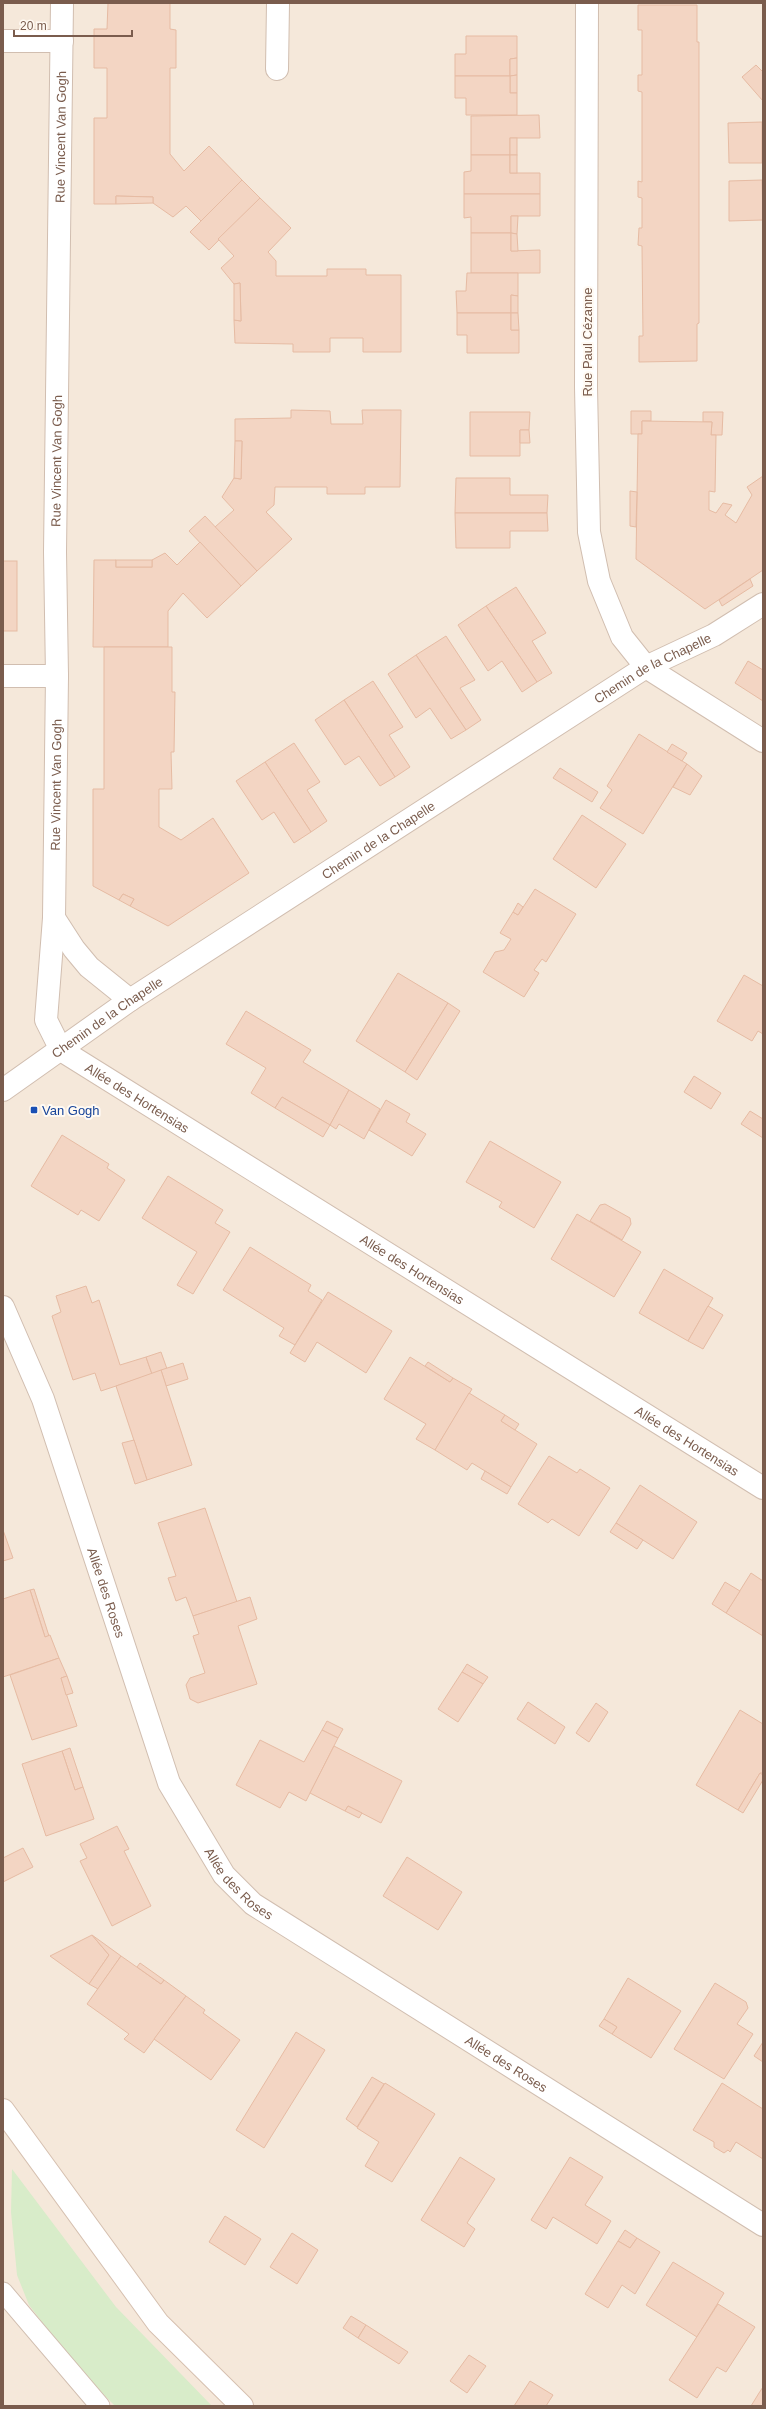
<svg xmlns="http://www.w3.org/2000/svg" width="766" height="2409" font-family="Helvetica,sans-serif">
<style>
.residential{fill:#f5e8da}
.green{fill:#d8ecc9}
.building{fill:#f3d5c3;stroke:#e6bba3}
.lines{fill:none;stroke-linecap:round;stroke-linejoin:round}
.service-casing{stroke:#d1beb0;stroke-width:21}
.pedestrian-casing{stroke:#d1beb0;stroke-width:24}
.minor-casing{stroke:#d1beb0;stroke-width:24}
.secondary-casing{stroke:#d6c0b0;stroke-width:24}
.service{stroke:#fff;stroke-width:19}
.pedestrian{stroke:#fff;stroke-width:22}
.minor{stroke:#fff;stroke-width:22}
.secondary{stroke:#fff;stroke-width:22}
.transit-dot{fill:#1a4fb4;stroke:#fffaf3;stroke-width:1.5}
.labels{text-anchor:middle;stroke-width:4;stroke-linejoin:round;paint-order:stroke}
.street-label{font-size:13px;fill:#7a5c4d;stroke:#fffaf3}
.transit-label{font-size:13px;fill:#164399;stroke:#fffaf3;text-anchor:start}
</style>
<rect width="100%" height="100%" fill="#fdf6ec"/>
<rect class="residential" x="3" y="3" width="760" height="2403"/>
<polygon class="green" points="12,2169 116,2307 212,2406 115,2406 78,2369 29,2305 17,2275 11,2212"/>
<g class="building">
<polygon points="108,3 170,3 170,29 176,30 176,68 170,68 170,154 184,171 209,146 242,180 201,221 186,206 173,217 153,203 153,197 116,196 116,204 94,204 94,118 107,118 107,68 94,68 94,29 107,29"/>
<polygon points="638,5 697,5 697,42 699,42 699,323 697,324 697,361 639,362 639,336 643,336 642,246 638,245 639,228 642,228 642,198 638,197 638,181 642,182 642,92 638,91 638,75 642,75 642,30 638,30"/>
<polygon points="466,36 517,36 517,58 510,59 510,76 455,76 455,54 466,54"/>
<polygon points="517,58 517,75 510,76 510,59"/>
<polygon points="756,65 763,72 763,101 742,77"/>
<polygon points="517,75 517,93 510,93 510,76"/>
<polygon points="455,76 510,76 510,93 517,93 517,115 466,115 466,98 455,98"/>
<polygon points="539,115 540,138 510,138 510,155 471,155 471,116"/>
<polygon points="762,122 762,163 729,163 728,123"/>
<rect x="510" y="138" width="7" height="17"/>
<polygon points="471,155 510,155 510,173 540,173 540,194 464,194 464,172 471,171"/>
<rect x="510" y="155" width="7" height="18"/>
<polygon points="242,180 260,198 209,250 190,232"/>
<polygon points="762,180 763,220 729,221 729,181"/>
<polygon points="464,194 540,194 540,216 511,216 511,233 471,233 471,217 464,218"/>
<polygon points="116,196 153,197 153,203 116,204"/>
<polygon points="260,198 291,228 268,252 276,261 276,276 327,276 327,269 366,269 366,275 401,275 401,352 363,352 363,338 330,338 330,352 293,352 293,344 235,343 234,320 241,321 240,283 234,284 221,268 234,256 218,239"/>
<polygon points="511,216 518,216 517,234 511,233"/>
<polygon points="471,233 511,233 511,251 540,250 540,273 471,273"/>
<polygon points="511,233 517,234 518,251 511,251"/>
<polygon points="467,273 518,273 518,296 511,295 511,313 457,313 456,291 466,291"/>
<polygon points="240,283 241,321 234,320 234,284"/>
<polygon points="511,295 518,296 518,313 511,313"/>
<polygon points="457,313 511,313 511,330 519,330 519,353 467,353 467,335 457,335"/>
<polygon points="511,313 518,313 519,330 511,330"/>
<polygon points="291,410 330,411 331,424 363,424 362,410 401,410 400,487 365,487 365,494 327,494 327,487 275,487 274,505 266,512 292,539 257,571 215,527 234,510 222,497 234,478 241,479 242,441 235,441 235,419 291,418"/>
<polygon points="631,411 651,411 651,421 642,421 642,434 631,434"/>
<polygon points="470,412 530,412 529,430 520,430 520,456 470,456"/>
<polygon points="703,412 723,412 722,435 711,435 712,422 703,422"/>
<polygon points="642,421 712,422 711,435 716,435 715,492 709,491 709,510 716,513 723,503 732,505 725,515 736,523 752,495 747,487 763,476 763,570 705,609 636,559 638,434 642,434"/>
<polygon points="520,430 529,430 530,443 520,443"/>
<polygon points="235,441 242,441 241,479 234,478"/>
<polygon points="456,478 510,478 510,495 548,495 547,513 455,513"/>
<polygon points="630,491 637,492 636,527 630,526"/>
<polygon points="455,513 547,513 548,531 510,531 510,548 456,548"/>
<polygon points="205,516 257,571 241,586 189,531"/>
<polygon points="200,542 241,586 207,618 183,593 168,611 168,647 93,647 94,560 116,560 116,567 152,567 152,560 165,553 177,565"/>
<rect x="116" y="560" width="36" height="7"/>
<rect x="3" y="561" width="14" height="70"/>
<polygon points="750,579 753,586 722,606 719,600"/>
<polygon points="516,587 546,633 532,641 552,673 537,682 486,606"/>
<polygon points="486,606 537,682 522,692 502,661 488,671 458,625"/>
<polygon points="446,636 475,680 460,688 481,720 466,730 416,655"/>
<polygon points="104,647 172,647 172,692 175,692 174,752 171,752 172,789 159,789 159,827 181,840 213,818 249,873 168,926 130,906 134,899 123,894 119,900 93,886 93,789 104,789"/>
<polygon points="416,655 466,730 451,739 430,708 416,718 388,674"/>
<polygon points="748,661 763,670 763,701 735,683"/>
<polygon points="373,681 403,727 389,735 410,767 395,777 344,700"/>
<polygon points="344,700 395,777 380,786 359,756 345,765 315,720"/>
<polygon points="639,734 687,764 643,834 600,808 612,790 607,786"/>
<polygon points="294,743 320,782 307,790 327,821 311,832 265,762"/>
<polygon points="672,744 687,753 682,761 667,752"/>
<polygon points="265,762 311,832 294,843 274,812 262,820 236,781"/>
<polygon points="687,764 702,776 690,795 673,787"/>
<polygon points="560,768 598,792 592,802 553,778"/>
<polygon points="582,815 626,844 596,888 553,859"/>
<polygon points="535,889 576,914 546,962 542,959 534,970 539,973 524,997 483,972 495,952 504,950 511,939 500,933 513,912 518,915"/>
<polygon points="123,894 134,899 130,906 119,900"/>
<polygon points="518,903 523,907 518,915 513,912"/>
<polygon points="398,973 448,1003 405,1072 356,1041"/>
<polygon points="744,975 763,986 763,1034 758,1031 752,1041 717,1021"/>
<polygon points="448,1003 460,1011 417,1080 405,1072"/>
<polygon points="246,1011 311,1050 303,1062 349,1090 330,1125 282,1097 275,1108 251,1093 266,1068 226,1044"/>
<polygon points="694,1076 721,1093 711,1109 684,1092"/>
<polygon points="349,1090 380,1109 364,1139 339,1124 336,1129 330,1125"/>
<polygon points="282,1097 330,1125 323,1137 275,1108"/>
<polygon points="386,1100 410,1114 406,1122 426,1134 412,1156 369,1130"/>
<polygon points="750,1111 763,1119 763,1138 741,1124"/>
<polygon points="62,1135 109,1164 107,1168 125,1180 99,1221 81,1210 78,1215 31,1186"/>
<polygon points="490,1141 561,1182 534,1228 499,1207 502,1202 466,1182"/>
<polygon points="168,1176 223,1210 215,1223 230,1232 193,1294 177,1285 197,1252 142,1218"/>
<polygon points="605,1204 630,1218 631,1224 622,1240 590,1221 600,1205"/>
<polygon points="577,1214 641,1252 614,1297 551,1259"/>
<polygon points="250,1247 311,1285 308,1291 322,1300 295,1345 279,1336 284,1328 223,1290"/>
<polygon points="664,1269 713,1298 688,1341 639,1313"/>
<polygon points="86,1286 92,1303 99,1300 120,1365 146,1357 152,1374 101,1391 95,1373 73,1380 52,1316 61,1312 56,1296"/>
<polygon points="328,1292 392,1331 366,1373 317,1342 305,1362 290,1353"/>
<polygon points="708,1306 723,1315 703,1349 688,1341"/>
<polygon points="161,1352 167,1369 152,1374 146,1357"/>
<polygon points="410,1357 450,1382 453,1378 472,1389 435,1450 416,1439 426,1424 384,1399"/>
<polygon points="428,1362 453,1378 450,1382 425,1366"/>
<polygon points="183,1363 188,1379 166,1386 161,1370"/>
<polygon points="161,1370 192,1465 147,1480 116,1386"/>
<polygon points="469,1393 505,1415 501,1421 537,1444 511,1487 472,1463 467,1470 435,1450"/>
<polygon points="505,1415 519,1424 515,1430 501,1421"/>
<polygon points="134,1440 147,1480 135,1484 122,1443"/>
<polygon points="549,1456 577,1473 580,1469 610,1488 579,1536 552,1519 548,1523 518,1504"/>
<polygon points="485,1471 511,1487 507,1494 481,1479"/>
<polygon points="640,1485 697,1522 673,1559 616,1523"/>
<polygon points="205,1508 237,1602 193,1616 186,1597 176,1601 168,1578 176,1576 158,1523"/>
<polygon points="616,1523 643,1540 637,1549 610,1532"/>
<polygon points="3,1530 13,1558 3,1561"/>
<polygon points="751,1573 763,1581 763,1636 726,1613"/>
<polygon points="725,1582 740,1591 726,1613 712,1604"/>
<polygon points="34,1589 49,1636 45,1637 30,1590"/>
<polygon points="30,1590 45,1637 50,1635 59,1658 3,1677 3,1599"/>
<polygon points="250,1597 257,1619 238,1626 257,1684 198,1703 190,1699 186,1685 190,1678 205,1673 193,1636 199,1634 193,1616"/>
<polygon points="59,1658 67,1676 61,1678 77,1726 32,1740 10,1675"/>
<polygon points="467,1664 488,1677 483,1684 462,1672"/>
<polygon points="462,1672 483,1684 458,1722 438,1709"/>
<polygon points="67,1676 73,1693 66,1695 61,1678"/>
<polygon points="528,1702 565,1727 555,1744 517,1719"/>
<polygon points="596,1703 608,1712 589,1742 576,1733"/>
<polygon points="740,1710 763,1724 763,1773 760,1773 738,1810 696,1785"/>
<polygon points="327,1721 343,1729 338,1738 322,1730"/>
<polygon points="322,1730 338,1738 306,1801 289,1792 280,1808 236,1785 260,1740 304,1762"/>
<polygon points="334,1746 402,1781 381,1823 348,1806 345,1811 310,1793"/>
<polygon points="70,1748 83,1787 75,1790 62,1751"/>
<polygon points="62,1751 75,1790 83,1787 94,1819 46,1836 22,1764"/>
<polygon points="760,1773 763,1775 763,1780 743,1813 738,1810"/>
<polygon points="348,1806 362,1813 359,1818 345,1811"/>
<polygon points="117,1826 129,1849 124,1851 151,1906 112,1926 80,1861 87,1858 80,1844"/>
<polygon points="23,1848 33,1867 3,1882 3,1858"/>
<polygon points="407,1857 462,1892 438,1930 383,1896"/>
<polygon points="92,1935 109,1955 89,1984 50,1956"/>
<polygon points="92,1935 121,1956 98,1989 89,1984 109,1955"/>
<polygon points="121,1956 161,1984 164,1980 186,1996 144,2053 124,2039 129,2034 87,2004"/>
<polygon points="140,1963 164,1980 161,1984 137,1967"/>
<polygon points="628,1978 681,2011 651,2058 612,2034 617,2027 604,2019"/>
<polygon points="715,1983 746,2002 748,2008 737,2024 753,2034 724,2079 674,2049"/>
<polygon points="186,1996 205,2010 203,2013 240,2040 211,2080 154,2039"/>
<polygon points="604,2019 617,2027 612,2034 599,2026"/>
<polygon points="296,2032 325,2050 264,2148 236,2130"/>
<polygon points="763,2042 763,2062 754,2056"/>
<polygon points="372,2077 384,2084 357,2127 346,2119"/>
<polygon points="385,2083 435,2114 392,2182 365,2166 379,2142 357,2128"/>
<polygon points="722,2083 763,2109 763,2159 736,2142 730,2152 728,2150 724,2153 714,2147 714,2142 693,2130"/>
<polygon points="460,2157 495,2179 467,2223 475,2229 464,2247 421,2220"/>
<polygon points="570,2157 603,2177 585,2205 611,2221 597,2244 553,2217 546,2229 531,2220"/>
<polygon points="225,2216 261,2239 245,2265 209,2242"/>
<polygon points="625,2230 637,2238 630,2248 618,2241"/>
<polygon points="292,2233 318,2250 297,2284 270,2267"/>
<polygon points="637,2238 660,2252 635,2294 622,2285 608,2308 585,2294 618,2241 630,2248"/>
<polygon points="673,2262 724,2293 697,2337 646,2305"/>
<polygon points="718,2304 755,2327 726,2372 717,2367 697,2398 669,2380"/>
<polygon points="351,2316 366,2325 358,2338 343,2328"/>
<polygon points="366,2325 408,2352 399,2364 358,2338"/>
<polygon points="469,2355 486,2366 467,2393 450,2381"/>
<polygon points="530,2381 553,2395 546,2406 514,2406"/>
<polygon points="763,2387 763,2406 751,2406 759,2393"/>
</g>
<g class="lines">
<g class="service-casing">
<polyline id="service" points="3,2292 100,2406"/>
</g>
<g class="pedestrian-casing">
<polyline id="pedestrian" points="277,69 278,3"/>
</g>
<g class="minor-casing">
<g id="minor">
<polyline points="587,3 586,387 589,532 599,581 622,637 646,667 763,741"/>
<polyline points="3,41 62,41"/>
<polyline points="3,676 57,676"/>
<polyline points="54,918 74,949 89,967 130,1000"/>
<path id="s1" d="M61,1050L46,1020L54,918L57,676L55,552L62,3"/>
<path id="s2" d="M61,1050L763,1488"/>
<path id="s3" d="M3,1090L130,1000L601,696L646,667L714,635L763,604"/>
<path id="s4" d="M3,1307L43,1399L169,1783L224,1875L253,1904L763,2225"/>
</g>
</g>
<g class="secondary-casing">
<polyline id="secondary" points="3,2110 158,2323 242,2406"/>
</g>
<use href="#service" class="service"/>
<use href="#pedestrian" class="pedestrian"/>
<use href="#minor" class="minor"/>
<use href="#secondary" class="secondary"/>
</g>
<rect class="transit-dot" x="30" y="1106" width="8" height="8" rx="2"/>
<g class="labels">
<g class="street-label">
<text dy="5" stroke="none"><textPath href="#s1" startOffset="917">Rue Vincent Van Gogh</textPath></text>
<text transform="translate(587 342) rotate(-90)" y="5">Rue Paul Cézanne</text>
<text dy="5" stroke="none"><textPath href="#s1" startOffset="593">Rue Vincent Van Gogh</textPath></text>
<text dy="5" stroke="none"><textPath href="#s3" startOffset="775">Chemin de la Chapelle</textPath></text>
<text dy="5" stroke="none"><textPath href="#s1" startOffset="269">Rue Vincent Van Gogh</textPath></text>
<text dy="5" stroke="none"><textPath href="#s3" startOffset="451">Chemin de la Chapelle</textPath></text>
<text dy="5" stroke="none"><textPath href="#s3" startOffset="127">Chemin de la Chapelle</textPath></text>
<text dy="5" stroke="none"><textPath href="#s2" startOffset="90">Allée des Hortensias</textPath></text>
<text dy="5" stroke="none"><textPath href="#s2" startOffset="414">Allée des Hortensias</textPath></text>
<text dy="5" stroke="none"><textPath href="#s2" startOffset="738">Allée des Hortensias</textPath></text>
<text dy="5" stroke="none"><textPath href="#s4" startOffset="304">Allée des Roses</textPath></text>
<text dy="5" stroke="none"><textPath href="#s4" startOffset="628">Allée des Roses</textPath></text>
<text dy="5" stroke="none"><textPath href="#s4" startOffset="952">Allée des Roses</textPath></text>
</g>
<g class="transit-label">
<text x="42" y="1115">Van Gogh</text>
</g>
</g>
<rect width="766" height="2409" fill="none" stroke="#7a5c4d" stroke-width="8"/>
<path d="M14 30v6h118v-6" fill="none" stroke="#7a5c4d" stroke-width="2"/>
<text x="20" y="30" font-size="12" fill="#7a5c4d" stroke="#fffaf3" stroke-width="3" paint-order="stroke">20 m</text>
</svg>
